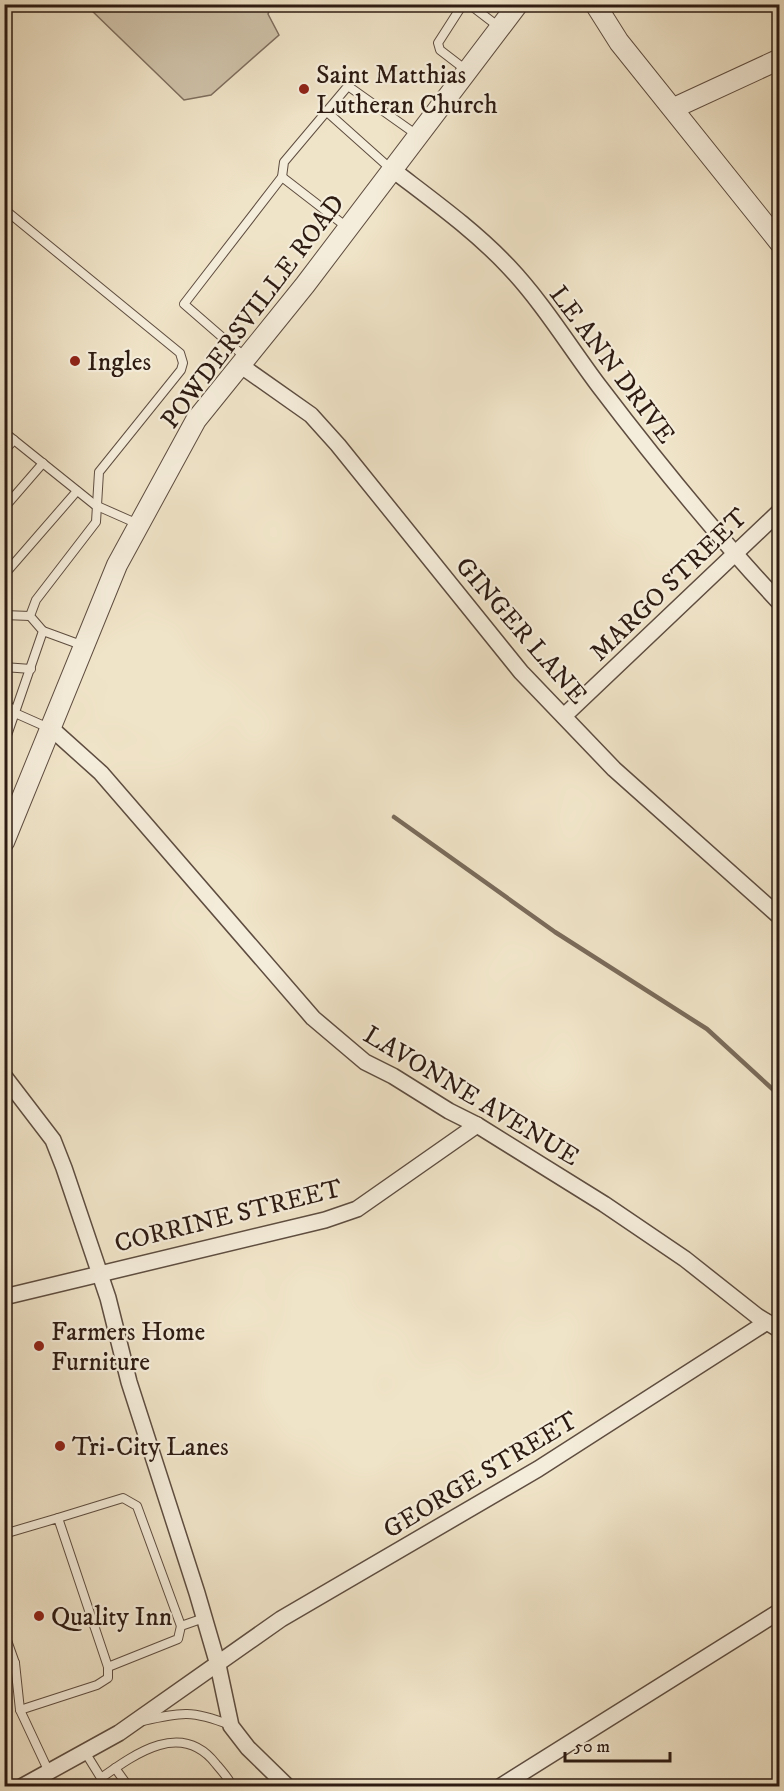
<svg xmlns="http://www.w3.org/2000/svg" width="784" height="1791" font-family="'IM FELL DW Pica',serif">
<style>
.green{fill:#cfc2a9;stroke:#7e6e5e;stroke-width:1.5}
.lines{fill:none;stroke-linecap:round;stroke-linejoin:round}
.stream{stroke:#7a6b5a;stroke-width:4.5}
.service-casing{stroke:#5e4d40;stroke-width:10}
.minor-casing{stroke:#5e4d40;stroke-width:18}
.tertiary-casing{stroke:#5e4d40;stroke-width:22}
.service{stroke:#f5eddb;stroke-width:8}
.minor{stroke:#f5eddb;stroke-width:15}
.tertiary{stroke:#f5eddb;stroke-width:20}
.poi-dot{fill:#8f2418;stroke:#f5eddb;stroke-width:2}
.labels{text-anchor:middle;stroke-width:4.5;stroke-linejoin:round;paint-order:stroke}
.poi-label{font-size:26px;fill:#2d1b12;stroke:#f5eddb;text-anchor:start}
.street-label{font-size:26px;fill:#2d1b12;stroke:#f5eddb}
</style>
<rect width="100%" height="100%" fill="#f0e4c8"/>
<filter id="stains"><feTurbulence type="fractalNoise" baseFrequency=".00333" numOctaves="4"/><feColorMatrix values="0 0 0 0 .2 0 0 0 0 .09 0 0 0 0 .02 0 0 0 .5 -.17"/></filter>
<radialGradient id="worn" r=".72"><stop offset=".6" stop-color="#630" stop-opacity="0"/><stop offset="1" stop-color="#630" stop-opacity=".3"/></radialGradient>
<polygon class="green" points="90,5 272,5 268,14 279,35 211,95 184,100 88,7"/>
<g class="lines">
<polyline class="stream" points="394,817 555,932 707,1029 780,1096"/>
<g class="service-casing">
<g id="service">
<polyline points="463,4 438,43 440,50 466,70"/>
<polyline points="469,4 499,27"/>
<polyline points="326,111 392,170"/>
<polyline points="282,177 284,162 348,86 417,135"/>
<polyline points="4,209 180,353 183,363 181,370 99,472 96,522 36,600 30,616 43,631 4,744"/>
<polyline points="245,357 184,304 282,177 348,228"/>
<polyline points="4,432 95,505 138,524"/>
<polyline points="4,451 14,440"/>
<polyline points="4,508 43,463"/>
<polyline points="4,575 77,491"/>
<polyline points="4,615 30,616"/>
<polyline points="43,631 84,646"/>
<polyline points="4,667 31,669"/>
<polyline points="4,701 15,713 51,729"/>
<polyline points="58,1518 123,1498 137,1506 181,1626"/>
<polyline points="4,1534 58,1518 108,1667 108,1678 97,1685 20,1710"/>
<polyline points="4,1632 15,1663 4,1667"/>
<polyline points="15,1663 20,1710 49,1772"/>
<polyline points="108,1667 178,1639 181,1626 204,1618"/>
<path d="M143,1721C182,1712 192,1710 230,1725"/>
<polyline points="85,1752 106,1786"/>
<polyline points="115,1768 128,1786"/>
<path d="M101,1778C136,1753 182,1720 216,1764C222,1771 230,1780 232,1786"/>
</g>
</g>
<g class="minor-casing">
<g id="minor">
<path d="M393,170C432,200 474,230 508,266C543,303 569,346 599,386C656,461 715,534 780,603"/>
<polyline points="240,365 311,415 338,445 521,672 614,769 780,917"/>
<polyline points="564,716 780,511"/>
<polyline points="52,729 101,773 313,1018 365,1062 393,1076 449,1111 477,1125 604,1204 685,1259 757,1316 780,1330"/>
<polyline points="4,1076 53,1140 64,1168 108,1298 129,1382 197,1593 218,1665 231,1726 248,1748 287,1786"/>
<polyline points="4,1297 325,1220 357,1209 477,1125"/>
<polyline points="23,1786 119,1733 281,1619 538,1469 767,1322"/>
<polyline points="501,1786 780,1611"/>
</g>
</g>
<g class="tertiary-casing">
<g id="tertiary">
<polyline points="595,4 619,42 780,243"/>
<polyline points="674,108 780,59"/>
<polyline points="4,842 117,565 196,420 305,285 518,4"/>
</g>
</g>
<use href="#service" class="service"/>
<use href="#minor" class="minor"/>
<use href="#tertiary" class="tertiary"/>
</g>
<g class="poi-dot">
<circle cx="304" cy="89" r="6"/>
<circle cx="75" cy="361" r="6"/>
<circle cx="39" cy="1346" r="6"/>
<circle cx="60" cy="1446" r="6"/>
<circle cx="39" cy="1616" r="6"/>
</g>
<g class="labels">
<g class="poi-label">
<text x="316" y="83">Saint Matthias<tspan x="316" dy="30">Lutheran Church</tspan></text>
<text x="87" y="370">Ingles</text>
<text x="51" y="1340">Farmers Home<tspan x="51" dy="30">Furniture</tspan></text>
<text x="72" y="1455">Tri-City Lanes</text>
<text x="51" y="1625">Quality Inn</text>
</g>
<g class="street-label">
<text transform="translate(252 311) rotate(-53)" y="9">POWDERSVILLE ROAD</text>
<text transform="translate(613 364) rotate(53)" y="9">LE ANN DRIVE</text>
<text transform="translate(668 584) rotate(-44)" y="9">MARGO STREET</text>
<text transform="translate(522 630) rotate(49)" y="9">GINGER LANE</text>
<text transform="translate(472 1095) rotate(31)" y="9">LAVONNE AVENUE</text>
<text transform="translate(228 1215) rotate(-14)" y="9">CORRINE STREET</text>
<text transform="translate(480 1474) rotate(-31)" y="9">GEORGE STREET</text>
</g>
</g>
<rect width="784" height="1791" fill="none" stroke="#f0e4c8" stroke-width="24"/>
<rect x="6" y="6" width="772" height="1779" fill="none" stroke="#2d1b12" stroke-width="3"/>
<rect x="12" y="12" width="760" height="1767" fill="none" stroke="#2d1b12" stroke-width="1.5"/>
<path d="M565 1752v9h105v-9" fill="none" stroke="#2d1b12" stroke-width="3"/>
<text x="574" y="1752" font-size="18" fill="#2d1b12" stroke="#f5eddb" stroke-width="4.5" paint-order="stroke">50 m</text>
<rect width="100%" height="100%" filter="url(#stains)"/>
<rect width="100%" height="100%" fill="url(#worn)"/>
</svg>
